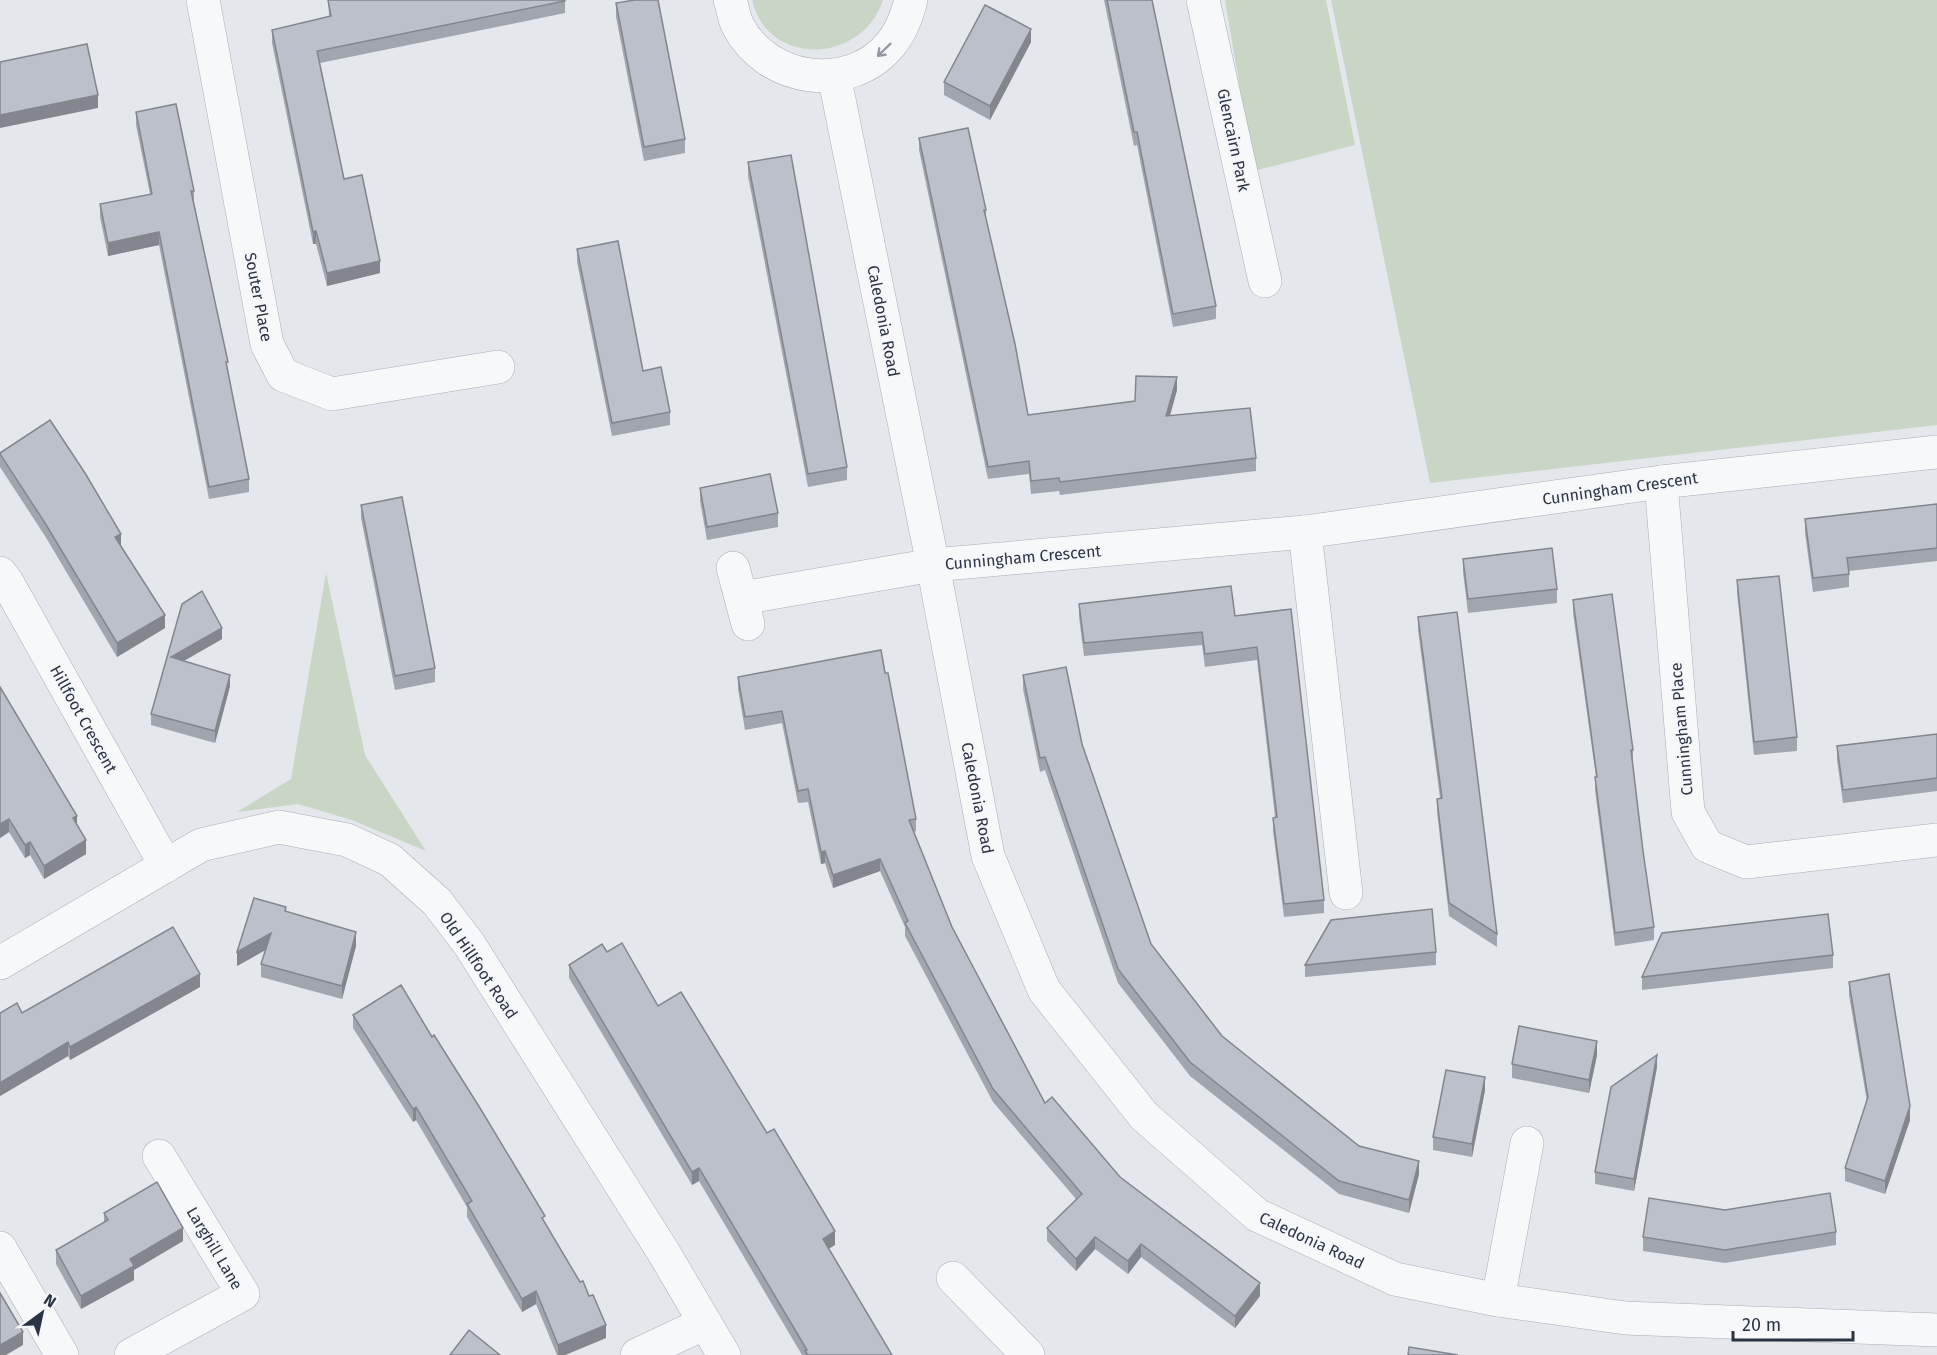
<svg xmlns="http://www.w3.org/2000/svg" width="1937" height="1355" font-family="'Fira Sans',sans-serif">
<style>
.green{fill:#c9d6c5}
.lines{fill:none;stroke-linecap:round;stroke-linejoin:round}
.minor-casing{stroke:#a9aeb7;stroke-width:34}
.minor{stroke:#f7f8fa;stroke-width:33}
.wall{fill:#a1a5ae}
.shaded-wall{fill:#83868d}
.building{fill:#bbc0ca;stroke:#83868d;stroke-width:1.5}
.oneway{stroke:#9196a0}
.labels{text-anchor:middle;stroke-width:4.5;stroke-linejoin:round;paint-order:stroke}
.street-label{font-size:16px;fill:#2b3445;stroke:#f4f6f9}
</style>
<rect width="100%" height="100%" fill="#e4e7ec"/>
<g class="green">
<path d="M752,0H883C862,64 768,68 752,0Z"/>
<polygon points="1225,0 1326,0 1355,145 1254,171"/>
<polygon points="1331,0 1937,0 1937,425 1430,483"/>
<polygon points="326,573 365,755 426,851 352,820 298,804 237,812 291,779"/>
</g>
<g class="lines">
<g class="minor-casing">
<g id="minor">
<polyline points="203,0 267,344 283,375 332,394 498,367"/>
<path d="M730,0C733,8 734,19 738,26C767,82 849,94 890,45C901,32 907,16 911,0"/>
<polyline points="1203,0 1265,281"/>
<polyline points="834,75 933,565 988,856 1044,990 1144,1116 1257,1215 1395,1279 1498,1300 1625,1318 1937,1330"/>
<polyline points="1661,482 1688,812 1707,846 1746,862 1937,840"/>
<polyline points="1305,532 1346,893"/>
<polyline points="733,568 748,624"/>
<polyline points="0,573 7,582 166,866"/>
<polyline points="742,598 933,565 1305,532 1661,482 1937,452"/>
<polyline points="0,963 201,845 279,827 347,840 390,860 437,902 469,944 664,1253 724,1355"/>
<polyline points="0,1248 62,1355"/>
<polyline points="953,1278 1028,1355"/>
<polyline points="1498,1300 1527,1143"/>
<polyline points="131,1355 243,1294 159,1156"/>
<polyline points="637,1355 705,1323"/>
</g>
</g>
<use href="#minor" class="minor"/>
</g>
<g class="wall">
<polygon points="328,0 565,1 565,13 320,63 344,179 380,273 327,286 316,244 313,244 272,43 272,30 329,16"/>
<polygon points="1104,0 1152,0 1216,306 1216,319 1173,327 1137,145 1134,146"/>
<polygon points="616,3 685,139 685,153 644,161 616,17"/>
<polygon points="1031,42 990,120 944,95 944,82"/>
<polygon points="136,112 194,191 194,202 249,479 249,492 209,499 159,245 108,256 100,217 100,204 150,194 136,125"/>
<polygon points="919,138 986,210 986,218 1028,415 1135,401 1177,390 1170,416 1256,458 1256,471 1060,495 1059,491 1031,494 1029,474 988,479 919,150"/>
<polygon points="748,162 847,467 847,480 808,487 748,176"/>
<polygon points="577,249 643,371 670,412 670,425 612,436 577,262"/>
<polygon points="0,453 121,546 165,628 117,657 45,536 0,467"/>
<polygon points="700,488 778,513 778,527 707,540 700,501"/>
<polygon points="1937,504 1937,561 1849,571 1849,587 1813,592 1805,533 1805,519"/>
<polygon points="361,505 435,668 435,682 395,690 361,518"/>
<polygon points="1463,559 1557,589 1557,603 1468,613 1463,572"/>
<polygon points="1737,580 1797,737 1797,751 1754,755 1737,593"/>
<polygon points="1573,600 1633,750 1633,764 1643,851 1654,927 1654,940 1615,946 1595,790 1595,777 1596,777 1573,613"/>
<polygon points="182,604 222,639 184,661 230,686 215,743 151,725 151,714"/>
<polygon points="1079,604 1235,616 1291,609 1324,900 1324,913 1284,917 1273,831 1273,818 1275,817 1257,660 1205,667 1202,645 1084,656 1079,617"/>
<polygon points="1418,617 1497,934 1497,947 1449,916 1437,812 1437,799 1440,798 1418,630"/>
<polygon points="881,650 916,819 916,831 914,832 952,927 1045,1103 1120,1177 1260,1296 1235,1328 1141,1257 1128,1274 1095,1249 1076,1271 1047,1241 1047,1228 1076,1199 993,1102 905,936 905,927 880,871 833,888 825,863 821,864 808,802 798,803 782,723 745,730 738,689 738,677"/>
<polygon points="1023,675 1082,744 1151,944 1222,1036 1359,1146 1419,1174 1409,1213 1339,1194 1190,1076 1118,983 1045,770 1040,772 1023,689"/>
<polygon points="0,687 77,825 86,854 44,879 30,855 25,858 9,832 0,838"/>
<polygon points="1937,734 1937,791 1843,803 1837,760 1837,746"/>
<polygon points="286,912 356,946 342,999 261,977 261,964 266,949 237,966"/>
<polygon points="607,952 658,1006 767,1133 835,1245 828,1249 892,1355 802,1355 699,1181 692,1185 569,978 569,965"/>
<polygon points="1436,952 1436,965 1305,977 1305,965"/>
<polygon points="1833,955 1833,968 1642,990 1642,977"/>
<polygon points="1849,982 1910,1120 1885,1194 1845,1181 1845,1168 1867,1102 1849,995"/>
<polygon points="200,987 70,1060 68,1056 0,1096 0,1013 22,1013"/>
<polygon points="353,1015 545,1224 606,1338 565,1355 557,1355 536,1304 522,1312 467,1217 467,1207 416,1120 413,1122 353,1028"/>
<polygon points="1597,1055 1589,1093 1512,1078 1512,1064"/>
<polygon points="1657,1067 1634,1191 1595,1184 1595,1172"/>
<polygon points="1485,1090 1472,1157 1433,1150 1433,1137"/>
<polygon points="104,1213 183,1241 134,1270 134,1280 81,1309 56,1264 56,1250 104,1223"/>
<polygon points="1836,1232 1836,1245 1725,1263 1643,1251 1643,1237"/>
</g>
<g class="shaded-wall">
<polygon points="1031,29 1031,42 990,120 990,106"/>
<polygon points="98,95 98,108 0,128 0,115"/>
<polygon points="316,231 316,244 313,244 313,232"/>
<polygon points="159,232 159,245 108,256 108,243"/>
<polygon points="380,261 380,273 327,286 327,273"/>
<polygon points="1177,377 1177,390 1166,429 1166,416"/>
<polygon points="121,534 121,547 115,537"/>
<polygon points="165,615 165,628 117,657 117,643"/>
<polygon points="222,628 222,639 171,668 171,657"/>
<polygon points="230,675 230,686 215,743 215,731"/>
<polygon points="77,816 77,829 73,818"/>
<polygon points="9,819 9,832 0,838 0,824"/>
<polygon points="86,840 86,854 44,879 44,866"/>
<polygon points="30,842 30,855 25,858 25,845"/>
<polygon points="825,851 825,863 821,864 821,852"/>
<polygon points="880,859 880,871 833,888 833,875"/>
<polygon points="356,932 356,946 342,999 342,986"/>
<polygon points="271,933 271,947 237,966 237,952"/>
<polygon points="200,974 200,987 70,1060 70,1047"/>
<polygon points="1597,1041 1597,1055 1589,1093 1589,1080"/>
<polygon points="68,1042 68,1056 0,1096 0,1083"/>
<polygon points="1657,1055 1657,1067 1634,1191 1634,1179"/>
<polygon points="1485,1077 1485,1090 1472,1157 1472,1144"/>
<polygon points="1910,1106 1910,1120 1885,1194 1885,1181"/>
<polygon points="416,1107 416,1120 413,1122 413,1109"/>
<polygon points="1419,1161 1419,1174 1409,1213 1409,1200"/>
<polygon points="699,1168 699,1181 692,1185 692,1172"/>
<polygon points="183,1228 183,1241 134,1270 134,1280 81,1309 81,1296 130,1259"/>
<polygon points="835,1231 835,1245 823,1252 823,1239"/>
<polygon points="1095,1237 1095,1249 1076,1271 1076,1259"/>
<polygon points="1141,1244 1141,1257 1128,1274 1128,1261"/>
<polygon points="1260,1283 1260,1296 1235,1328 1235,1316"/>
<polygon points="536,1291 536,1304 522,1312 522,1299"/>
<polygon points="606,1325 606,1338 565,1355 558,1355 558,1345"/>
<polygon points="23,1332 23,1345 6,1355 0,1355 0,1345"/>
</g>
<g class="building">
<polygon points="328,0 565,0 565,1 317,51 344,179 362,175 380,261 327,273 316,231 313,232 272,30 331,16"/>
<polygon points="635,0 658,0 685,139 644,147 616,3"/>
<polygon points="1107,0 1152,0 1216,306 1173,314 1137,132 1134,132"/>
<polygon points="985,5 1031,29 990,106 944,82"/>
<polygon points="87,44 98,95 0,115 0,62"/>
<polygon points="176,104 194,191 191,191 228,362 226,362 249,479 209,487 159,232 108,243 100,204 152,194 136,112"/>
<polygon points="968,128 986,210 984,210 1015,344 1028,415 1135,401 1136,376 1177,377 1166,416 1250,408 1256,458 1060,482 1059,478 1031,481 1029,461 988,467 919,138"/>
<polygon points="791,155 847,467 808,474 748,162"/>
<polygon points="618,241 643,371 661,367 670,412 612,423 577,249"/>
<polygon points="50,420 85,473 121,534 115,537 165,615 117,643 45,523 0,454 0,453"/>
<polygon points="770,474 778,513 707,527 700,488"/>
<polygon points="402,497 435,668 395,676 361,505"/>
<polygon points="1937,504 1937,548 1847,558 1849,574 1813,578 1805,519"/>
<polygon points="1552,548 1557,589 1468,599 1463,559"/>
<polygon points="1779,576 1797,737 1754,742 1737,580"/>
<polygon points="1231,586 1235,616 1291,609 1324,900 1284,904 1273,818 1277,817 1257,647 1205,654 1202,632 1084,643 1079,604"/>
<polygon points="202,591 222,628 171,657 230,675 215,731 151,714 182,604"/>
<polygon points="1612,594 1633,750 1631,750 1643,851 1654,927 1615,933 1595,777 1597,777 1573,600"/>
<polygon points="1457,612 1497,934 1449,903 1437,799 1442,798 1418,617"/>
<polygon points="881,650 885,673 888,673 916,819 909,820 952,927 1045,1103 1052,1097 1120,1177 1260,1283 1235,1316 1141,1244 1128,1261 1095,1237 1076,1259 1047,1228 1082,1194 993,1089 905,923 908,921 880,859 833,875 825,851 821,852 808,789 798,791 782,711 745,717 738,677"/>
<polygon points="1066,667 1082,744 1151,944 1222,1036 1359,1146 1419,1161 1409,1200 1339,1181 1190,1062 1118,969 1045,757 1040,758 1023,675"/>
<polygon points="0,687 77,816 73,818 86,840 44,866 30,842 25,845 9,819 0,824"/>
<polygon points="1937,734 1937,778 1843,790 1837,746"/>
<polygon points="254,898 286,907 285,911 356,932 342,986 261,964 271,933 237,952"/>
<polygon points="1432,909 1436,952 1305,965 1331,920"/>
<polygon points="1828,914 1833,955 1642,977 1662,933"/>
<polygon points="173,927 200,974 70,1047 68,1042 0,1083 0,1013 17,1003 22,1013"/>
<polygon points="622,943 658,1006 681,992 767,1133 774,1129 835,1231 823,1239 892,1355 808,1355 805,1351 807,1350 699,1168 692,1172 569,965 602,944 607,952"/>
<polygon points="1889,974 1910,1106 1885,1181 1845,1168 1868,1097 1849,982"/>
<polygon points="401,985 432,1037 434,1035 480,1108 545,1216 542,1218 580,1282 583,1281 589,1296 593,1295 606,1325 558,1345 536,1291 522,1299 467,1204 472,1201 416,1107 413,1109 353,1015"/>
<polygon points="1519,1026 1597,1041 1589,1080 1512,1064"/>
<polygon points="1657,1055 1634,1179 1595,1172 1611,1087"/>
<polygon points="1446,1070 1485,1077 1472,1144 1433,1137"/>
<polygon points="157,1182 183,1228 130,1259 134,1266 81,1296 56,1250 108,1220 104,1213"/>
<polygon points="1830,1193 1836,1232 1725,1250 1643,1237 1649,1198 1725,1210"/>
<polygon points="0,1293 23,1332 0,1345"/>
<polygon points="469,1330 500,1355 450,1355"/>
<polygon points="1409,1347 1458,1355 1408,1355"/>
</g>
<defs><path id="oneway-shaft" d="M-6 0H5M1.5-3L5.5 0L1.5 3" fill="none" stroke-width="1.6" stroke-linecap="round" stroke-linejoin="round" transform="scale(1.5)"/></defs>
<use class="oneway" href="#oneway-shaft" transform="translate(884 50) rotate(136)"/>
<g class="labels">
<g class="street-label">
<text transform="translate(1234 140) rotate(78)" y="6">Glencairn Park</text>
<text transform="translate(259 297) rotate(79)" y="6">Souter Place</text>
<text transform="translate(884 321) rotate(79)" y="6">Caledonia Road</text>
<text transform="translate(1620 488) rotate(-8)" y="6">Cunningham Crescent</text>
<text transform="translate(1023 557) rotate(-5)" y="6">Cunningham Crescent</text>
<text transform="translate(84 719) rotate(61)" y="6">Hillfoot Crescent</text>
<text transform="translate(1681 729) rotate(-95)" y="6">Cunningham Place</text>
<text transform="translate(978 798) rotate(79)" y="6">Caledonia Road</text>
<text transform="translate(479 965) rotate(56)" y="6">Old Hillfoot Road</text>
<text transform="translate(1312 1240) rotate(25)" y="6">Caledonia Road</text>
<text transform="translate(215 1248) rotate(59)" y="6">Larghill Lane</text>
</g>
</g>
<g transform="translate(42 1313) rotate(33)" stroke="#f4f6f9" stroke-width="4.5" paint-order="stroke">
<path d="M0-4.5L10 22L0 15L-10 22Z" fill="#2b3445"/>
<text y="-9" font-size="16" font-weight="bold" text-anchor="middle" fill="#2b3445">N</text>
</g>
<path d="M1733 1331v9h120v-9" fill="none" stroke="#2b3445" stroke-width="3"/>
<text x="1742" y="1331" font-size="18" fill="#2b3445" stroke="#f4f6f9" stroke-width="4.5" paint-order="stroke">20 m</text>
</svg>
